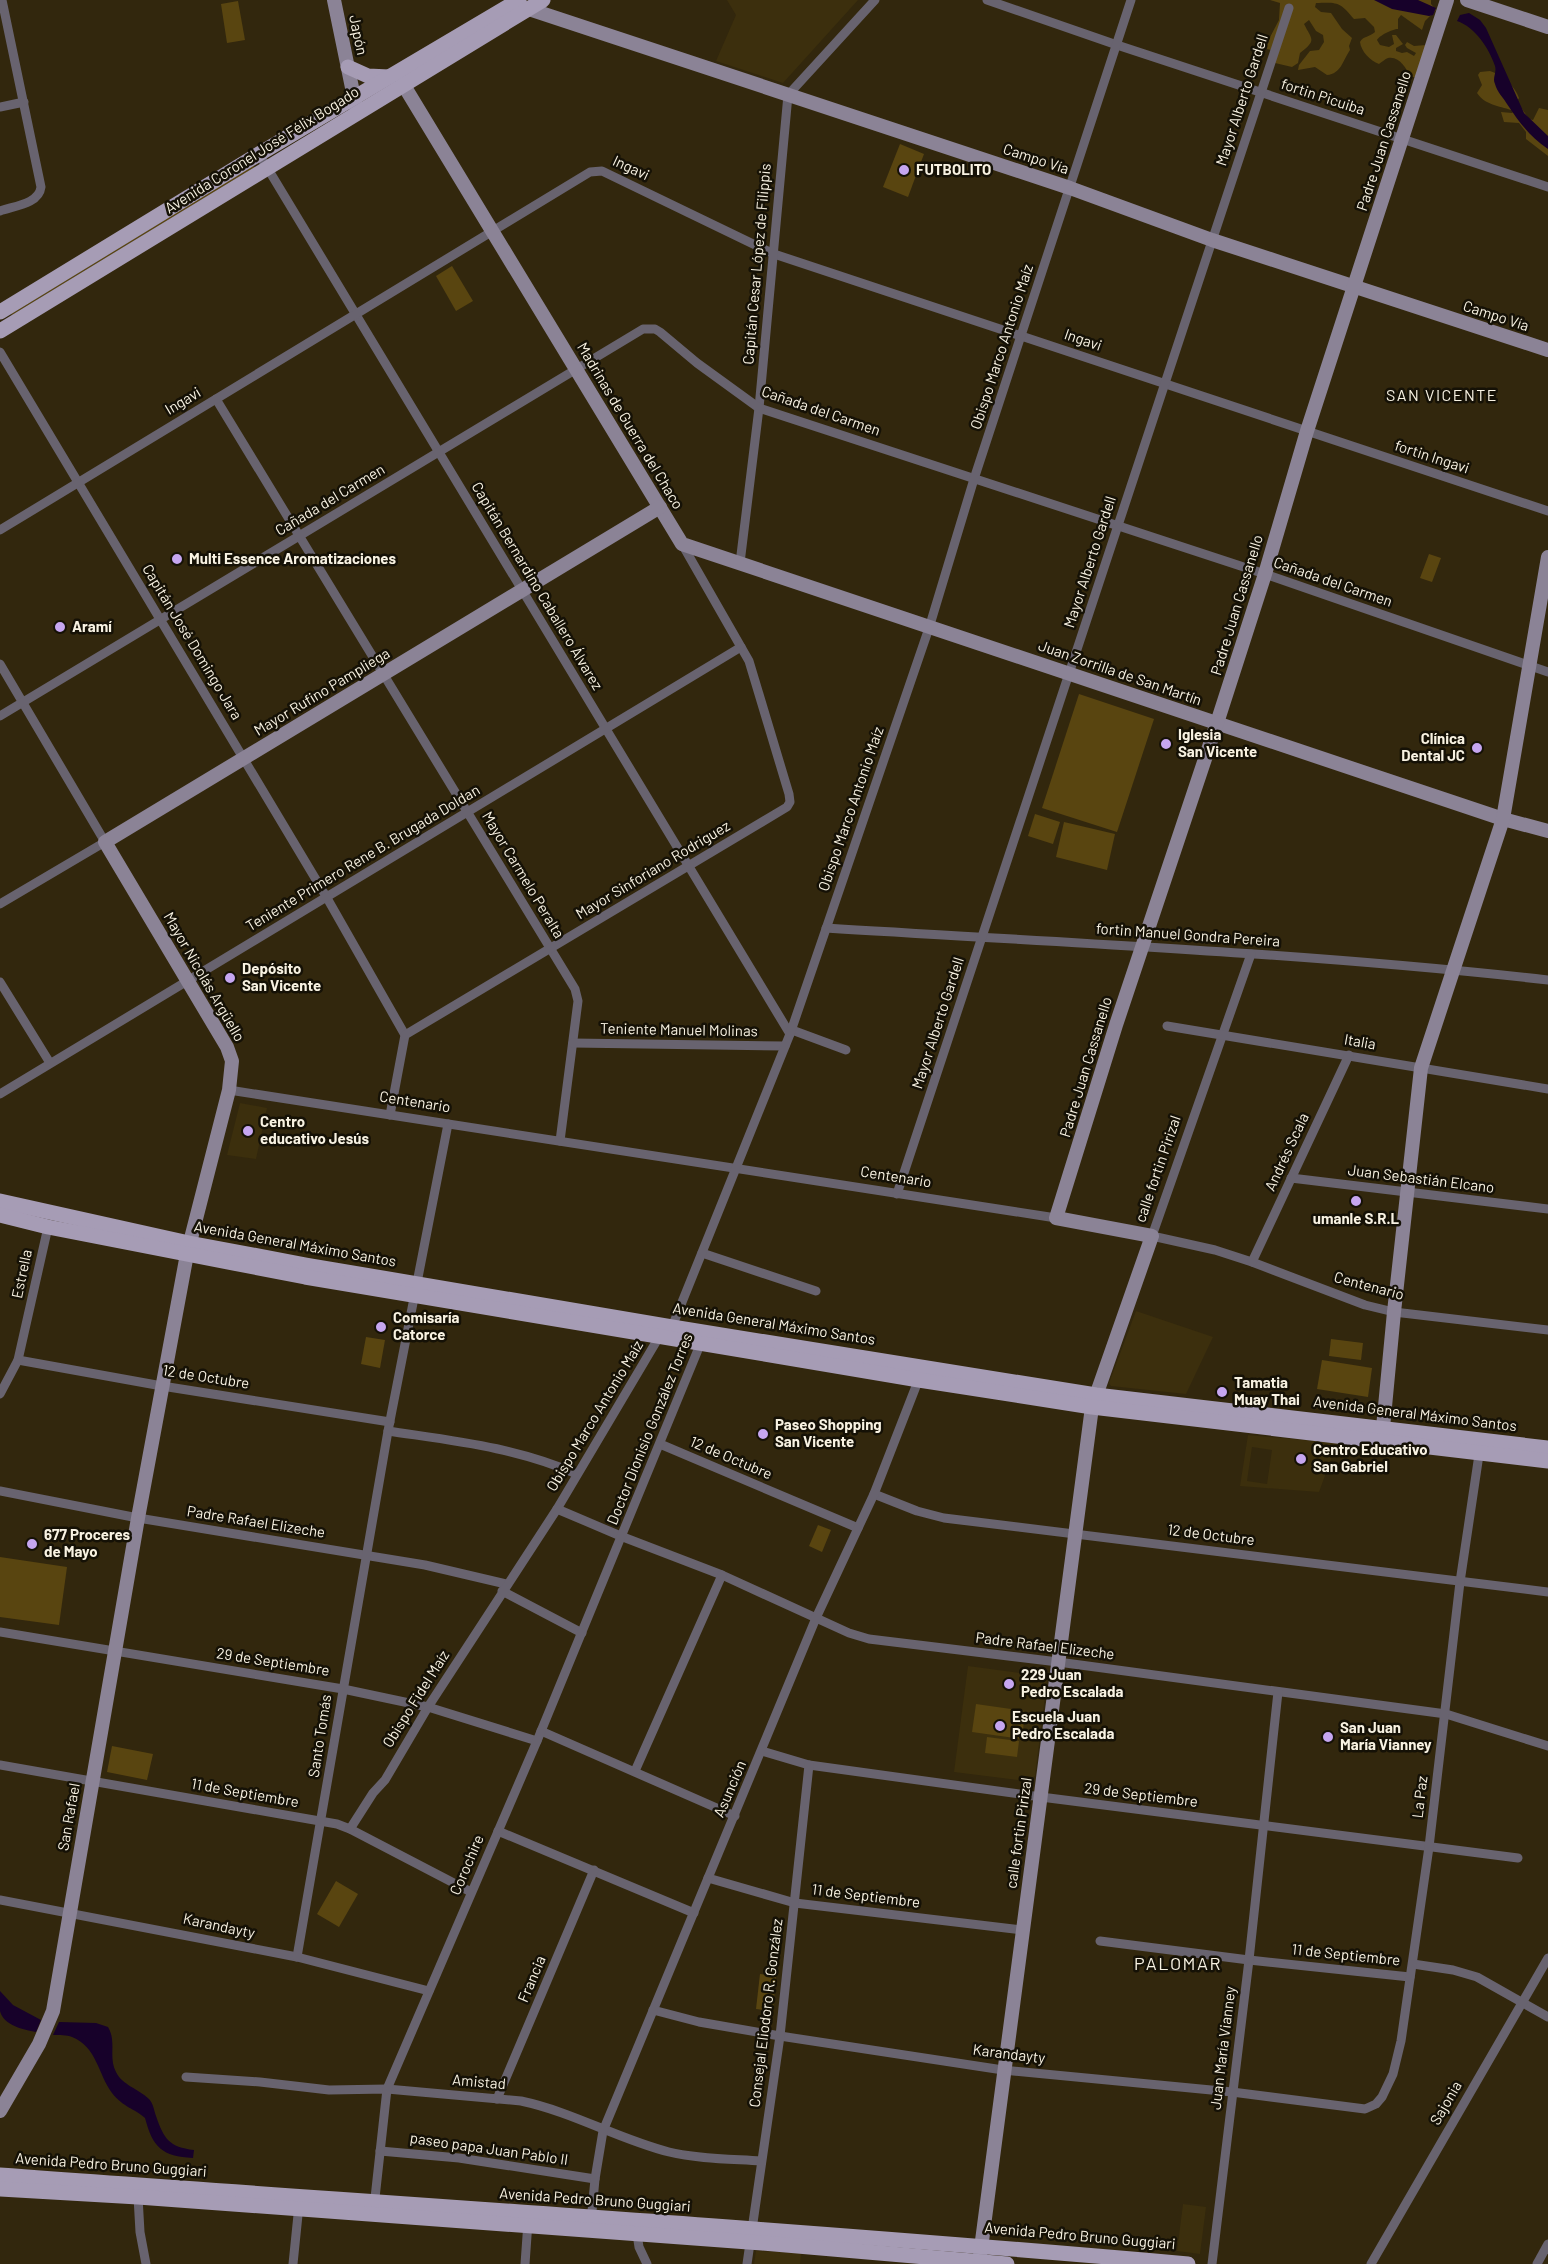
<svg xmlns="http://www.w3.org/2000/svg" width="1548" height="2264" font-family="Barlow,sans-serif">
<style>
.built{fill:#3c2f0d;fill-rule:evenodd}
.green{fill:#594510}
.water{fill:#17012a}
.lines{fill:none;stroke-linecap:round;stroke-linejoin:round}
.street{stroke:#68636f;stroke-width:9}
.secondary{stroke:#8b8396;stroke-width:14}
.primary{stroke:#a69cb5;stroke-width:15}
.poi-dot{fill:#c6a6f0;stroke:#151106;stroke-width:2}
.labels{text-anchor:middle;stroke-width:5;stroke-linejoin:round;paint-order:stroke}
.street-label{font-size:15px;fill:#f8f2e2;stroke:#151106}
.poi-label{font-size:15px;font-weight:bold;fill:#f8f2e2;stroke:#151106;text-anchor:start}
.neighbourhood-label{font-size:16px;letter-spacing:1.5px;fill:#f8f2e2;stroke:#151106}
.quarter-label{font-size:18px;letter-spacing:1.5px;fill:#f8f2e2;stroke:#151106}
</style>
<rect width="100%" height="100%" fill="#32270d"/>
<g class="built">
<polygon points="727,0 858,0 783,83 716,61 736,15"/>
<polygon points="240,1103 267,1108 256,1159 227,1155"/>
<polygon points="1136,1311 1213,1337 1186,1394 1111,1386 1109,1383"/>
<path d="M1248,1435L1337,1443L1319,1492L1240,1486ZM1252,1447L1272,1450L1267,1484L1247,1481Z"/>
<polygon points="968,1666 1043,1676 1047,1680 1035,1776 1026,1781 954,1772"/>
<polygon points="1183,2204 1206,2207 1200,2254 1177,2251"/>
<polygon points="756,2251 801,2253 800,2264 754,2264"/>
</g>
<g class="green">
<path d="M1270,0H1431V4L1436,10L1425,21L1422,30L1401,15L1398,19V29C1392,29 1379,36 1377,40L1380,45L1389,47L1394,44L1392,35H1396L1403,44L1396,48V51L1402,53L1407,52L1414,56L1416,53L1407,48L1405,45L1407,42L1414,46L1426,45L1431,68L1429,78L1411,77C1406,69 1400,56 1388,58C1385,59 1382,62 1379,64C1370,61 1361,51 1360,42C1363,36 1370,37 1375,32L1374,27L1365,18L1354,19C1340,2 1338,2 1316,3L1315,7L1321,12L1331,13L1342,29L1352,38L1349,46L1350,50C1343,60 1341,74 1327,75L1315,67L1298,70L1299,65L1310,51L1319,50L1324,42L1323,35L1316,31L1309,20L1304,24C1312,40 1317,40 1300,53L1298,63L1292,67L1275,63L1271,50L1267,49L1266,45L1279,20L1280,3Z"/>
<polygon points="238,1 245,40 227,43 221,4"/>
<path d="M1490,71C1502,75 1515,86 1519,98L1511,110C1499,106 1485,105 1477,93L1482,85L1478,75L1480,72Z"/>
<polygon points="1520,106 1529,119 1533,120 1539,108 1548,110 1548,156 1526,139 1526,132 1519,123 1504,122 1501,112 1512,113"/>
<polygon points="900,144 924,154 908,197 883,187"/>
<polygon points="253,166 255,167 12,315 11,314"/>
<polygon points="452,266 473,301 456,311 436,276"/>
<polygon points="1429,554 1441,558 1432,582 1420,578"/>
<polygon points="1079,694 1154,719 1117,832 1042,808"/>
<polygon points="1035,814 1060,822 1053,844 1028,836"/>
<polygon points="1064,822 1115,834 1107,870 1056,857"/>
<polygon points="366,1337 385,1340 380,1368 361,1364"/>
<polygon points="1331,1339 1363,1343 1361,1360 1329,1356"/>
<polygon points="1322,1360 1372,1368 1368,1397 1317,1389"/>
<polygon points="818,1525 831,1530 822,1552 809,1546"/>
<polygon points="0,1557 67,1567 59,1625 0,1617"/>
<polygon points="976,1704 1025,1711 1022,1739 972,1732"/>
<polygon points="987,1737 1019,1741 1017,1757 985,1753"/>
<polygon points="112,1746 153,1754 147,1780 107,1772"/>
<polygon points="336,1881 358,1894 339,1927 317,1914"/>
<polygon points="760,1974 776,1976 773,2011 756,2009"/>
</g>
<g class="water">
<polygon points="1374,0 1418,0 1436,8 1433,15 1429,16 1392,9"/>
<path d="M1469,13L1480,20L1486,28L1524,113L1548,136V149C1530,137 1519,122 1507,104C1503,97 1497,92 1495,84C1492,78 1497,73 1495,66C1489,48 1475,27 1457,21L1460,15Z"/>
<path d="M0,1991L13,2005L41,2020L36,2032C24,2030 3,2025 0,2011C0,2005 0,1997 0,1991Z"/>
<path d="M59,2022L96,2023L108,2027C117,2042 108,2057 116,2072C122,2085 139,2089 149,2099C153,2103 154,2110 156,2116C164,2139 169,2147 194,2150L193,2158C162,2156 153,2148 145,2118C134,2108 124,2108 112,2093C98,2074 97,2047 72,2037C67,2035 59,2035 53,2035Z"/>
</g>
<g class="lines">
<g class="street">
<polyline points="987,0 1117,45 1548,187"/>
<polyline points="0,107 24,102"/>
<polyline points="259,154 790,1034"/>
<path d="M0,211C14,206 39,204 41,187L2,0"/>
<polyline points="0,352 327,898 405,1035 390,1115"/>
<polyline points="216,399 575,989 578,1001 560,1141"/>
<polyline points="0,530 590,172 602,171 774,254 1548,511"/>
<polyline points="740,563 759,408 788,95 875,0"/>
<polyline points="0,664 105,842 0,904"/>
<polyline points="0,716 643,329 655,329 660,332 697,363 759,408 1265,574 1548,672"/>
<path d="M826,928C1067,943 1308,953 1548,980"/>
<polyline points="1251,954 1152,1236 1215,1250 1252,1262 1365,1305 1394,1312 1548,1330"/>
<polyline points="0,982 50,1063"/>
<polyline points="1167,1026 1548,1089"/>
<polyline points="792,1030 846,1050"/>
<polyline points="405,1035 787,807 790,802 789,794 749,661 682,544"/>
<polyline points="573,1043 785,1046"/>
<polyline points="229,1090 1056,1218"/>
<polyline points="0,1094 741,647"/>
<polyline points="1291,1178 1548,1209"/>
<polyline points="897,1194 1289,8"/>
<polyline points="702,1253 816,1291"/>
<polyline points="1252,1262 1349,1055"/>
<polyline points="18,1360 162,1386 390,1422"/>
<polyline points="0,1394 18,1360 48,1227"/>
<path d="M388,1431C454,1441 515,1447 577,1474"/>
<polyline points="660,1444 858,1528"/>
<polyline points="0,1491 138,1518 425,1565 506,1584"/>
<polyline points="874,1494 917,1511 944,1518 1548,1592"/>
<polyline points="557,1509 623,1537 722,1575 849,1633 869,1639 1058,1662 1446,1714 1548,1746"/>
<polyline points="502,1591 582,1633"/>
<polyline points="0,1632 343,1689 428,1707 537,1741"/>
<polyline points="541,1731 735,1816"/>
<polyline points="762,1751 809,1765 1041,1797 1518,1858"/>
<polyline points="0,1765 337,1824 350,1829 471,1892"/>
<polyline points="635,1771 722,1575"/>
<polyline points="350,1829 373,1793 385,1780 428,1707 557,1509 659,1337 672,1327 790,1034 929,628 974,479 1131,0"/>
<polyline points="498,1831 694,1913"/>
<polyline points="708,1878 795,1903 1023,1930"/>
<polyline points="0,1900 297,1957 429,1991"/>
<polyline points="1100,1941 1249,1960 1410,1977"/>
<polyline points="297,1957 388,1431 448,1124"/>
<polyline points="1413,1964 1453,1970 1477,1977 1548,2017"/>
<polyline points="653,2010 699,2022 780,2036 1003,2070 1232,2092 1365,2109 1376,2104 1382,2097 1393,2074 1401,2041 1429,1847 1460,1582 1480,1448"/>
<path d="M186,2077L260,2082L329,2090L387,2089L521,2101C573,2112 618,2139 669,2152C698,2159 731,2159 761,2161"/>
<polyline points="497,2099 594,1870"/>
<polyline points="380,2151 459,2158 595,2179"/>
<polyline points="138,2197 140,2232 146,2264"/>
<polyline points="374,2207 387,2089 537,1741 702,1340"/>
<polyline points="591,2222 595,2179 603,2131 816,1618 874,1494 920,1376"/>
<polyline points="637,2234 639,2247 647,2264"/>
<polyline points="293,2264 299,2205"/>
<polyline points="525,2264 528,2222"/>
<polyline points="747,2264 780,2036 809,1765"/>
<polyline points="1212,2264 1249,1960 1278,1692"/>
<polyline points="1371,2264 1548,1958"/>
<polyline points="1537,2264 1548,2244"/>
</g>
<g class="secondary">
<polyline points="334,0 356,107"/>
<polyline points="1467,0 1548,27"/>
<polyline points="520,6 1070,188 1212,240 1548,350"/>
<polyline points="403,84 682,544 1503,819 1548,831"/>
<polyline points="1382,1438 1394,1312 1421,1068 1503,819 1548,557"/>
<polyline points="0,2111 39,2044 53,2011 138,1518 187,1254 229,1090 232,1061 227,1047 105,842 660,507"/>
<polyline points="980,2256 1092,1407 1152,1236 1056,1218 1116,1025 1217,723 1265,574 1307,431 1447,0"/>
</g>
<g class="primary">
<polyline points="348,67 368,76 389,77"/>
<polyline points="0,312 259,154 519,0"/>
<polyline points="0,331 543,0"/>
<polyline points="0,1201 189,1243 306,1265 672,1327 1096,1395 1548,1448"/>
<polyline points="0,1215 48,1227 305,1277 919,1380 1092,1407 1548,1461"/>
<path d="M0,2175C396,2204 792,2229 1188,2264"/>
<polyline points="0,2189 138,2197 762,2243 1007,2264"/>
</g>
</g>
<g class="poi-dot">
<circle cx="904" cy="170" r="6"/>
<circle cx="177" cy="559" r="6"/>
<circle cx="60" cy="627" r="6"/>
<circle cx="1166" cy="744" r="6"/>
<circle cx="1477" cy="748" r="6"/>
<circle cx="230" cy="978" r="6"/>
<circle cx="248" cy="1131" r="6"/>
<circle cx="1356" cy="1201" r="6"/>
<circle cx="381" cy="1327" r="6"/>
<circle cx="1222" cy="1392" r="6"/>
<circle cx="763" cy="1434" r="6"/>
<circle cx="1301" cy="1459" r="6"/>
<circle cx="32" cy="1544" r="6"/>
<circle cx="1009" cy="1684" r="6"/>
<circle cx="1000" cy="1726" r="6"/>
<circle cx="1328" cy="1737" r="6"/>
</g>
<g class="labels">
<g class="street-label">
<text transform="translate(358 35) rotate(78)" y="5">Japón</text>
<text transform="translate(1323 97) rotate(18)" y="5">fortin Picuiba</text>
<text transform="translate(1242 100) rotate(-72)" y="5">Mayor Alberto Gardell</text>
<text transform="translate(1384 141) rotate(-72)" y="5">Padre Juan Cassanello</text>
<text transform="translate(262 150) rotate(-32)" y="5">Avenida Coronel José Félix Bogado</text>
<text transform="translate(1036 159) rotate(18)" y="5">Campo Vía</text>
<text transform="translate(631 168) rotate(25)" y="5">Ingavi</text>
<text transform="translate(757 264) rotate(-85)" y="5">Capitán Cesar López de Filippis</text>
<text transform="translate(1496 316) rotate(18)" y="5">Campo Vía</text>
<text transform="translate(1083 340) rotate(19)" y="5">Ingavi</text>
<text transform="translate(1002 347) rotate(-72)" y="5">Obispo Marco Antonio Maíz</text>
<text transform="translate(183 401) rotate(-31)" y="5">Ingavi</text>
<text transform="translate(821 411) rotate(19)" y="5">Cañada del Carmen</text>
<text transform="translate(630 426) rotate(59)" y="5">Madrinas de Guerra del Chaco</text>
<text transform="translate(1432 457) rotate(18)" y="5">fortin Ingavi</text>
<text transform="translate(330 500) rotate(-31)" y="5">Cañada del Carmen</text>
<text transform="translate(1090 562) rotate(-72)" y="5">Mayor Alberto Gardell</text>
<text transform="translate(1333 582) rotate(19)" y="5">Cañada del Carmen</text>
<text transform="translate(537 586) rotate(59)" y="5">Capitán Bernardino Caballero Álvarez</text>
<text transform="translate(1237 605) rotate(-73)" y="5">Padre Juan Cassanello</text>
<text transform="translate(192 642) rotate(59)" y="5">Capitán José Domingo Jara</text>
<text transform="translate(1120 673) rotate(19)" y="5">Juan Zorrilla de San Martín</text>
<text transform="translate(322 692) rotate(-31)" y="5">Mayor Rufino Pampliega</text>
<text transform="translate(851 809) rotate(-71)" y="5">Obispo Marco Antonio Maíz</text>
<text transform="translate(363 858) rotate(-31)" y="5">Teniente Primero Rene B. Brugada Doldan</text>
<text transform="translate(653 870) rotate(-31)" y="5">Mayor Sinforiano Rodriguez</text>
<text transform="translate(523 875) rotate(59)" y="5">Mayor Carmelo Peralta</text>
<text transform="translate(1188 935) rotate(4)" y="5">fortin Manuel Gondra Pereira</text>
<text transform="translate(204 977) rotate(60)" y="5">Mayor Nicolás Argüello</text>
<text transform="translate(938 1023) rotate(-72)" y="5">Mayor Alberto Gardell</text>
<text transform="translate(679 1030) rotate(1)" y="5">Teniente Manuel Molinas</text>
<text transform="translate(1360 1042) rotate(10)" y="5">Italia</text>
<text transform="translate(1086 1067) rotate(-73)" y="5">Padre Juan Cassanello</text>
<text transform="translate(415 1102) rotate(9)" y="5">Centenario</text>
<text transform="translate(1287 1152) rotate(-65)" y="5">Andrés Scala</text>
<text transform="translate(1158 1169) rotate(-71)" y="5">calle fortin Pirizal</text>
<text transform="translate(896 1177) rotate(9)" y="5">Centenario</text>
<text transform="translate(1421 1179) rotate(7)" y="5">Juan Sebastián Elcano</text>
<text transform="translate(295 1244) rotate(10)" y="5">Avenida General Máximo Santos</text>
<text transform="translate(22 1274) rotate(-78)" y="5">Estrella</text>
<text transform="translate(1369 1286) rotate(15)" y="5">Centenario</text>
<text transform="translate(774 1324) rotate(9)" y="5">Avenida General Máximo Santos</text>
<text transform="translate(206 1377) rotate(9)" y="5">12 de Octubre</text>
<text transform="translate(1415 1414) rotate(7)" y="5">Avenida General Máximo Santos</text>
<text transform="translate(595 1416) rotate(-59)" y="5">Obispo Marco Antonio Maíz</text>
<text transform="translate(650 1429) rotate(-68)" y="5">Doctor Dionisio González Torres</text>
<text transform="translate(731 1458) rotate(23)" y="5">12 de Octubre</text>
<text transform="translate(256 1522) rotate(9)" y="5">Padre Rafael Elizeche</text>
<text transform="translate(1211 1535) rotate(7)" y="5">12 de Octubre</text>
<text transform="translate(1045 1646) rotate(7)" y="5">Padre Rafael Elizeche</text>
<text transform="translate(273 1662) rotate(9)" y="5">29 de Septiembre</text>
<text transform="translate(416 1699) rotate(-58)" y="5">Obispo Fidel Maíz</text>
<text transform="translate(320 1736) rotate(-81)" y="5">Santo Tomás</text>
<text transform="translate(730 1789) rotate(-67)" y="5">Asunción</text>
<text transform="translate(245 1793) rotate(10)" y="5">11 de Septiembre</text>
<text transform="translate(1141 1795) rotate(7)" y="5">29 de Septiembre</text>
<text transform="translate(1420 1797) rotate(-83)" y="5">La Paz</text>
<text transform="translate(69 1817) rotate(-80)" y="5">San Rafael</text>
<text transform="translate(1019 1833) rotate(-82)" y="5">calle fortin Pirizal</text>
<text transform="translate(467 1865) rotate(-67)" y="5">Corochire</text>
<text transform="translate(866 1896) rotate(7)" y="5">11 de Septiembre</text>
<text transform="translate(219 1926) rotate(12)" y="5">Karandayty</text>
<text transform="translate(1346 1955) rotate(6)" y="5">11 de Septiembre</text>
<text transform="translate(532 1979) rotate(-67)" y="5">Francia</text>
<text transform="translate(766 2013) rotate(-83)" y="5">Consejal Eliodoro R. González</text>
<text transform="translate(1223 2048) rotate(-83)" y="5">Juan María Vianney</text>
<text transform="translate(1009 2054) rotate(7)" y="5">Karandayty</text>
<text transform="translate(479 2082) rotate(5)" y="5">Amistad</text>
<text transform="translate(1446 2103) rotate(-60)" y="5">Sajonia</text>
<text transform="translate(489 2149) rotate(8)" y="5">paseo papa Juan Pablo II</text>
<text transform="translate(111 2165) rotate(4)" y="5">Avenida Pedro Bruno Guggiari</text>
<text transform="translate(595 2200) rotate(4)" y="5">Avenida Pedro Bruno Guggiari</text>
<text transform="translate(1080 2236) rotate(5)" y="5">Avenida Pedro Bruno Guggiari</text>
</g>
<g class="poi-label">
<text x="916" y="175">FUTBOLITO</text>
<text x="189" y="564">Multi Essence Aromatizaciones</text>
<text x="72" y="632">Aramí</text>
<text x="1178" y="740">Iglesia<tspan x="1178" dy="17">San Vicente</tspan></text>
<text x="1465" y="744" text-anchor="end">Clínica<tspan x="1465" dy="17">Dental JC</tspan></text>
<text x="242" y="974">Depósito<tspan x="242" dy="17">San Vicente</tspan></text>
<text x="260" y="1127">Centro<tspan x="260" dy="17">educativo Jesús</tspan></text>
<text x="1356" y="1224" text-anchor="middle">umanle S.R.L</text>
<text x="393" y="1323">Comisaría<tspan x="393" dy="17">Catorce</tspan></text>
<text x="1234" y="1388">Tamatia<tspan x="1234" dy="17">Muay Thai</tspan></text>
<text x="775" y="1430">Paseo Shopping<tspan x="775" dy="17">San Vicente</tspan></text>
<text x="1313" y="1455">Centro Educativo<tspan x="1313" dy="17">San Gabriel</tspan></text>
<text x="44" y="1540">677 Proceres<tspan x="44" dy="17">de Mayo</tspan></text>
<text x="1021" y="1680">229 Juan<tspan x="1021" dy="17">Pedro Escalada</tspan></text>
<text x="1012" y="1722">Escuela Juan<tspan x="1012" dy="17">Pedro Escalada</tspan></text>
<text x="1340" y="1733">San Juan<tspan x="1340" dy="17">María Vianney</tspan></text>
</g>
<g class="neighbourhood-label">
<text x="1442" y="401">SAN VICENTE</text>
</g>
<g class="quarter-label">
<text x="1178" y="1970">PALOMAR</text>
</g>
</g>
</svg>
